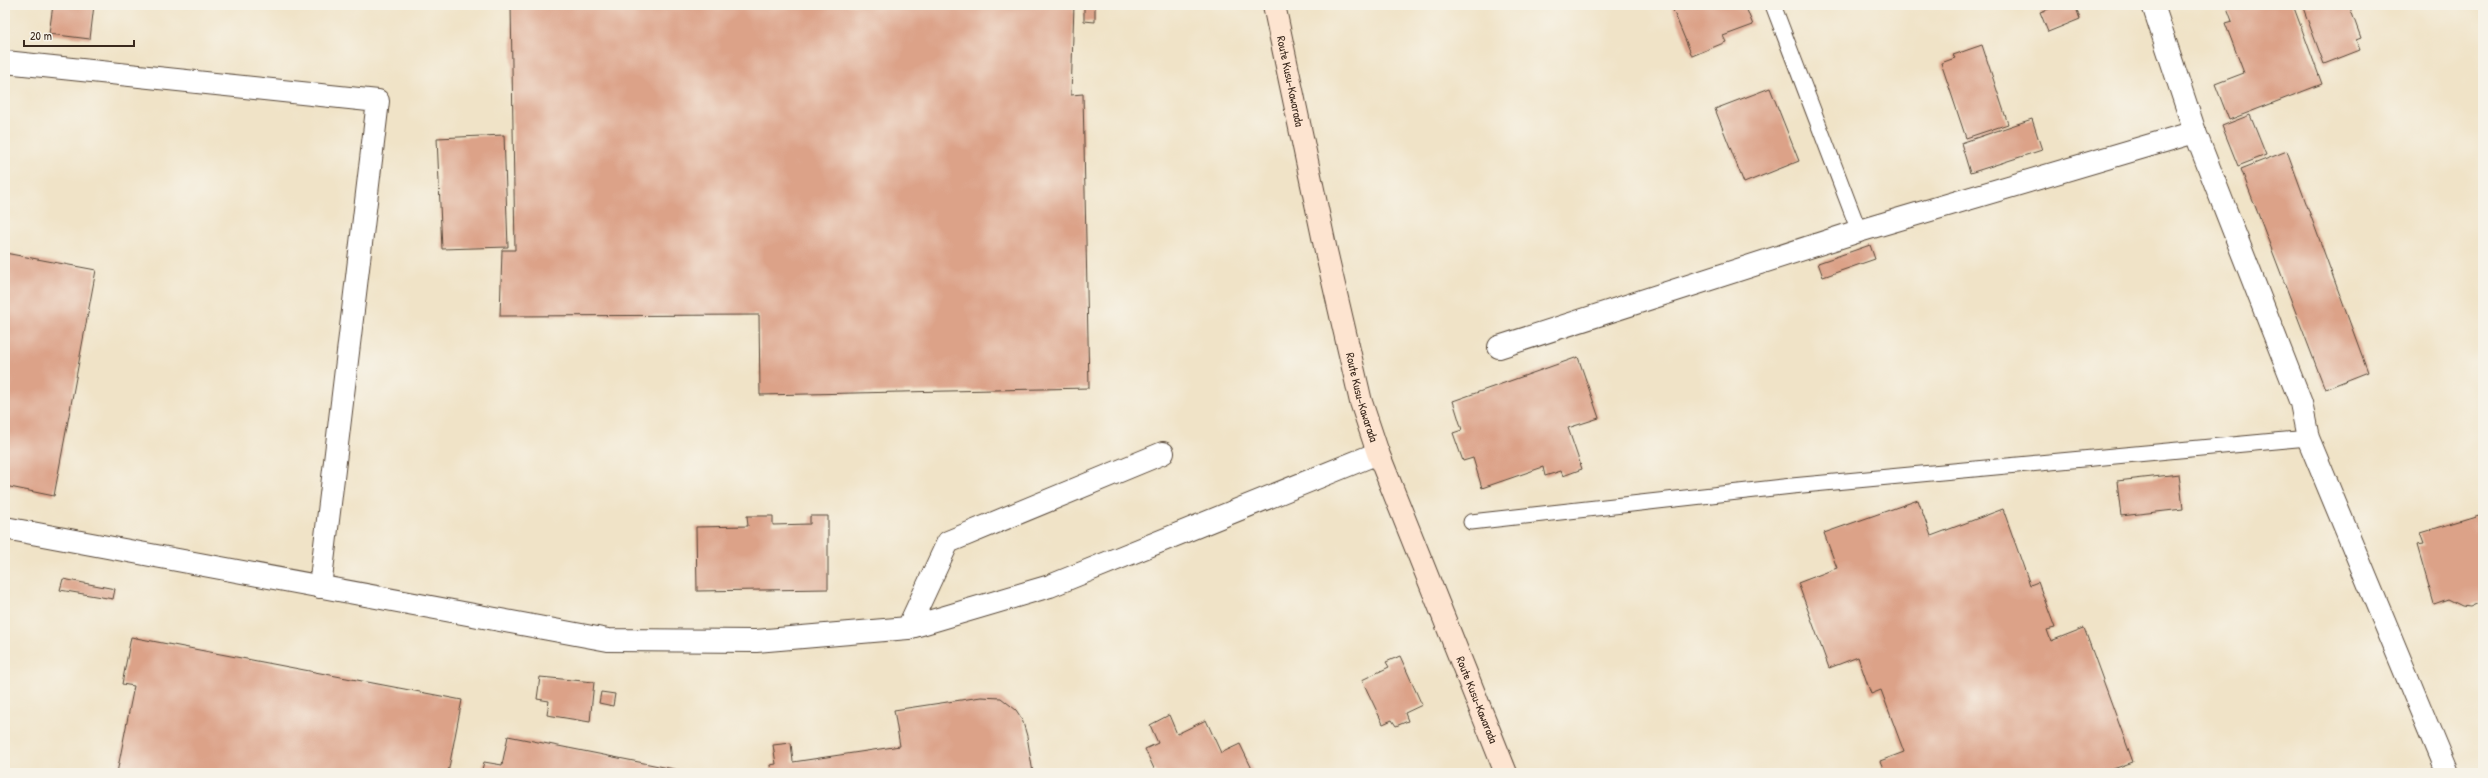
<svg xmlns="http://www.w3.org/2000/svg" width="2488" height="778" font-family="'Patrick Hand',sans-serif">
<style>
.building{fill:#dca288}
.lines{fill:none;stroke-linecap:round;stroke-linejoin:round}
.lane-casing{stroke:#564637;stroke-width:17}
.street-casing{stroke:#564637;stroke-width:24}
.secondary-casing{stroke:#564637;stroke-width:24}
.lane{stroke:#fff;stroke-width:15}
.street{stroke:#fff;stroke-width:22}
.secondary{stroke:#fde4d0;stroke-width:22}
.labels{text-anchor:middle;stroke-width:3.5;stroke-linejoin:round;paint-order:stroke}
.street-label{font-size:12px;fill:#3b2a1e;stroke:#f7f3e8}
</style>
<rect width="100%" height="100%" fill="#f7f3e8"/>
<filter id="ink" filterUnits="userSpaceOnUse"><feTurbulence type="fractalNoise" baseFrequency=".025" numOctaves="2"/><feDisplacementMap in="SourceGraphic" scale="8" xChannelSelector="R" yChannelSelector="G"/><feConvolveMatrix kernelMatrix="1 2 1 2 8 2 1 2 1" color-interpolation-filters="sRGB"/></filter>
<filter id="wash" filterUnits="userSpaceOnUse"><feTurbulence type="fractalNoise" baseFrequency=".012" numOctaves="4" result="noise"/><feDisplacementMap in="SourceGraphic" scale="16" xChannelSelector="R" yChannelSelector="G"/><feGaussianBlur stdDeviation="0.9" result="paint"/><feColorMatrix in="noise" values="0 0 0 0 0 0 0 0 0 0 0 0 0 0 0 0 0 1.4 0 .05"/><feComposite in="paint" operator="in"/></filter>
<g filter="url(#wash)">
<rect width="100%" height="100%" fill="#f0e3c7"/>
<g id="blocks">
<g class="building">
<polygon points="53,5 94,5 90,39 49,34"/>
<polygon points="511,5 1074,5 1071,95 1083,94 1089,388 760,395 759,315 500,316 502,250 515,250"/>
<polygon points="1084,5 1095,5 1095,22 1084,21"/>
<polygon points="1671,5 1745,5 1753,25 1723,36 1726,42 1692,56"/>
<polygon points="2060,5 2075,5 2080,19 2048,32 2040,12"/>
<polygon points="2226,5 2293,5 2322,84 2229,120 2215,84 2244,73 2225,23 2232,21"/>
<polygon points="2302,5 2349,5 2361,38 2356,40 2360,50 2324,64"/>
<polygon points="1982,45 2008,124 1966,138 1941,63 1955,58 1953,55"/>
<polygon points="1770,88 1799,161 1744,183 1715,109"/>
<polygon points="2250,115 2266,155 2238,166 2222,126"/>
<polygon points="2032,119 2042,150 1970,173 1961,143"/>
<polygon points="504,135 508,247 442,249 437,138"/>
<polygon points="2287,151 2368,372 2325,389 2241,169"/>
<polygon points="1870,245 1875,259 1823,277 1818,263"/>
<polygon points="5,253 96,270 54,496 5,486"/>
<polygon points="1578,357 1599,418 1568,428 1582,469 1563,476 1561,471 1545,476 1543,467 1482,488 1473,458 1463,461 1453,433 1462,430 1453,401"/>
<polygon points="2179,474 2183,509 2121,516 2117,481"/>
<polygon points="1918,500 1931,536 2003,509 2030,585 2038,582 2055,628 2047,630 2051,641 2084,628 2133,762 2102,773 1885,773 1880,761 1904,752 1881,690 1871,694 1858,657 1829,668 1798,583 1837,568 1824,533"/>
<polygon points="2480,515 2483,524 2483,601 2470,607 2462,606 2448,599 2434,604 2417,545 2424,544 2420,533"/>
<polygon points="747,516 773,516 773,525 810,524 810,516 828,516 828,589 697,591 696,527 748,526"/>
<polygon points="63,579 115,589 113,599 60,590"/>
<polygon points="131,637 462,700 448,773 117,773 134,686 122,684"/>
<polygon points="1400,656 1422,705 1405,713 1408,721 1396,726 1392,720 1383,724 1362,680 1389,667 1386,662"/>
<polygon points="540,677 594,682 590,722 547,715 549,701 537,699"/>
<polygon points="601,692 615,694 613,706 599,703"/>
<polygon points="981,697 1001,698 1016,710 1022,719 1027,736 1033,773 771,773 770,765 776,764 773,745 791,743 793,762 900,746 894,710"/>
<polygon points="1169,715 1177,734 1206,720 1221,753 1240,744 1254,773 1156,773 1145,749 1158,743 1150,725"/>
<polygon points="508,736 689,772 689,773 481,773 484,762 502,765"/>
</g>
</g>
</g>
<g filter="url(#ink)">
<use href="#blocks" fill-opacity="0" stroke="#564637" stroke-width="1"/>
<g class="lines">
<g class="lane-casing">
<g id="lane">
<polyline points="1773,5 1859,231"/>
<polyline points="1471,522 1792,486 2308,438"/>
</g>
</g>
<g class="street-casing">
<g id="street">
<polyline points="2153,5 2195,132 2301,403 2308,438 2447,773"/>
<polyline points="5,62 378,101 320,587"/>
<polyline points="1499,347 1859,231 2195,132"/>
<polyline points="5,528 608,640 756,641 908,628 1050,586 1378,453"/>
<polyline points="908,628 948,542 1163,453"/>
</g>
</g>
<g class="secondary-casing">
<g id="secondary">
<path id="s1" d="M1274,5L1326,251L1361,402L1378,453L1506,773"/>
</g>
</g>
<use href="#lane" class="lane"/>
<use href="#street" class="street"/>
<use href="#secondary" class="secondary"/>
</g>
</g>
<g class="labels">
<g class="street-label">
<text dy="4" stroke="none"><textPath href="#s1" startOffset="78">Route Kusu-Kawarada</textPath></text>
<text dy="4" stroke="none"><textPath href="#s1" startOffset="402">Route Kusu-Kawarada</textPath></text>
<text dy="4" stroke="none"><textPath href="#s1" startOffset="726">Route Kusu-Kawarada</textPath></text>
</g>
</g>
<rect width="2488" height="778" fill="none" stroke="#f7f3e8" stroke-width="20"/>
<path d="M24 40v6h110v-6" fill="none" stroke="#3b2a1e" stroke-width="2"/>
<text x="30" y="40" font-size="12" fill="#3b2a1e" stroke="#f7f3e8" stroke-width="3" paint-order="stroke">20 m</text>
</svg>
